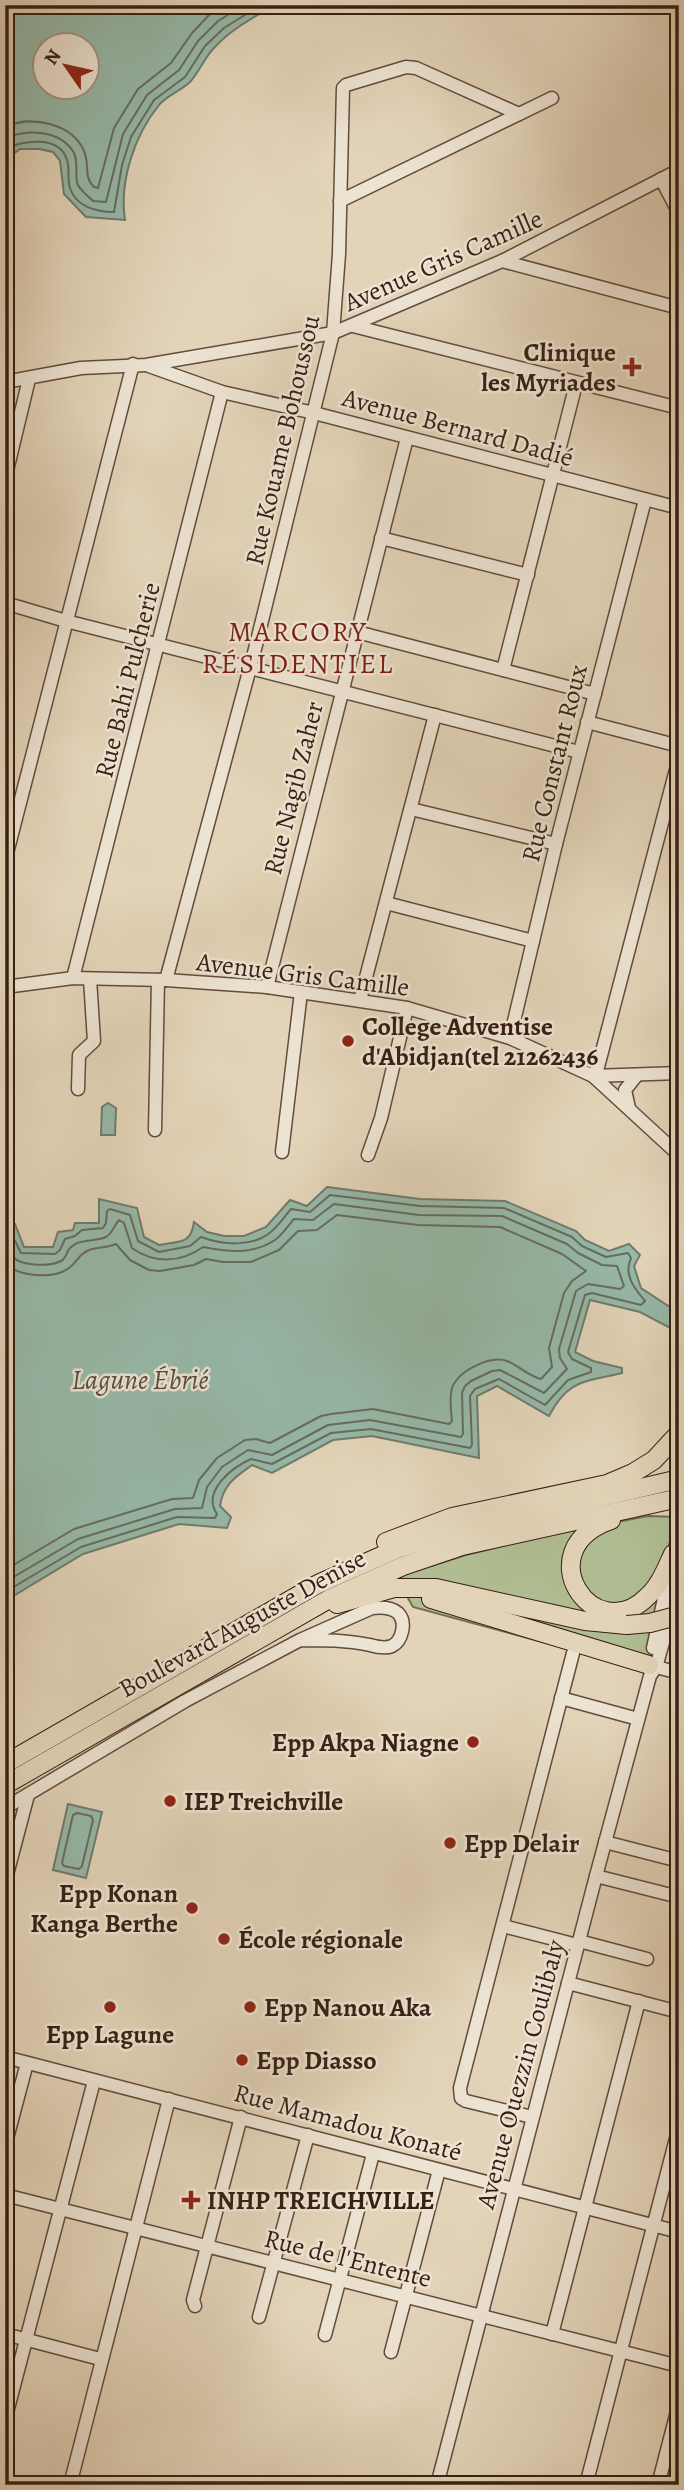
<svg xmlns="http://www.w3.org/2000/svg" width="684" height="2490" font-family="Alegreya,serif">
<style>
.green{fill:#b0bd92;stroke:#746e52;stroke-width:2}
.water{fill:#96b9a9;stroke:#707b6d;stroke-width:2;fill-rule:evenodd}
.lines{fill:none;stroke-linecap:round;stroke-linejoin:round}
.shore{stroke:#666c5e;stroke-width:2}
.minor-casing{stroke:#624c3c;stroke-width:15}
.major-casing{stroke:#371f13;stroke-width:17}
.highway-casing{stroke:#371f13;stroke-width:20}
.minor{stroke:#ede3d2;stroke-width:12}
.major{stroke:#e3d4b9;stroke-width:14}
.highway{stroke:#e3d4b9;stroke-width:18}
.highway-bridge-casing{stroke:#371f13;stroke-width:20;stroke-linecap:butt}
.highway-bridge{stroke:#e3d4b9;stroke-width:18}
.poi-dot{fill:#8f2418;stroke:#ede3d2;stroke-width:2.5}
.labels{text-anchor:middle;stroke-width:5;stroke-linejoin:round;paint-order:stroke}
.street-label{font-size:26px;fill:#371f13;stroke:#ede3d2}
.poi-label{font-size:26px;font-weight:bold;fill:#371f13;stroke:#ede3d2;text-anchor:start}
.neighbourhood-label{font-size:28px;letter-spacing:2px;fill:#7a1f14;stroke:#ede3d2}
.water-label{font-size:28px;font-style:italic;fill:#544d40;stroke:#ede3d2}
</style>
<rect width="100%" height="100%" fill="#e3d4b9"/>
<filter id="stains"><feTurbulence type="fractalNoise" baseFrequency=".00286" numOctaves="4"/><feColorMatrix values="0 0 0 0 .2 0 0 0 0 .09 0 0 0 0 .02 0 0 0 .5 -.17"/></filter>
<radialGradient id="worn" r=".72"><stop offset=".6" stop-color="#630" stop-opacity="0"/><stop offset="1" stop-color="#630" stop-opacity=".3"/></radialGradient>
<polygon class="green" points="648,1516 679,1517 679,1631 672,1632 660,1674 413,1607 396,1577 466,1555 544,1536"/>
<g class="water">
<path d="M5,5H274C253,18 231,29 214,48C204,58 199,73 189,83C180,91 166,96 159,105C134,136 119,182 125,220L86,217L64,194L60,161L53,152L39,149H20L5,160ZM46,46H88V88H46Z"/>
<polygon points="108,1103 116,1108 115,1135 101,1135 102,1107"/>
<path d="M327,1187L420,1199L505,1201L576,1231L585,1240L609,1251L629,1244L640,1255L634,1266L641,1288L679,1313V1330H674L640,1312L590,1300L575,1352L593,1361L622,1368V1373C585,1382 568,1379 549,1416L497,1386L477,1396L479,1458L372,1436L333,1440L272,1473L252,1465C235,1477 223,1485 220,1506L231,1517L227,1528L179,1524L83,1554L5,1601V1225L15,1224L24,1247H53L58,1232L73,1230L75,1223H99V1199L137,1208L144,1237L159,1245C179,1241 191,1245 194,1222L207,1232L224,1236H244L266,1227L290,1200L307,1206Z"/>
<polygon points="68,1804 102,1812 86,1878 53,1870"/>
</g>
<g class="lines">
<g class="shore">
<path d="M5,127C31,115 72,123 84,151C90,164 83,177 94,187L98,188L114,128L138,89L171,63L192,33L210,14L223,5"/>
<path d="M5,139C26,128 61,130 74,153C79,163 74,176 78,185C81,191 89,197 93,201L106,202L123,134L147,95L179,70L198,41L218,21L244,5"/>
<path d="M5,149C22,140 60,135 67,160C70,169 67,179 70,188C76,207 97,212 114,212L122,165L131,137L154,100L185,77L205,46L224,28L261,5"/>
<path d="M5,1232L11,1233L21,1253L55,1254L60,1250L65,1239L75,1236L82,1230L103,1228L106,1223L107,1211L110,1209L130,1215L138,1241L159,1252L190,1246L201,1237C223,1245 253,1248 272,1231C279,1225 285,1216 291,1209L310,1212L330,1195L420,1206L504,1208L572,1237L582,1246L606,1257L628,1253L631,1258C623,1275 635,1289 645,1301L641,1305L592,1293L585,1295L568,1352L572,1359L591,1368V1372L568,1380L545,1405L499,1379L475,1389L470,1396L472,1445L470,1448L371,1429L331,1433L272,1464L251,1459C233,1467 201,1491 217,1514L215,1518L177,1517L81,1547L5,1592"/>
<path d="M5,1242C7,1247 9,1253 13,1257C21,1266 50,1267 61,1261C67,1258 66,1252 70,1248C79,1238 96,1242 106,1237C113,1233 114,1225 119,1220L124,1223L132,1248C154,1264 181,1263 203,1247C228,1252 252,1255 275,1240C282,1235 288,1226 294,1219L313,1220L334,1204L419,1215L502,1216L567,1244L578,1253L602,1265L617,1266L624,1286L620,1289L588,1284L576,1291L559,1349L560,1358L567,1369L544,1393L500,1370L492,1371L471,1381L465,1386L462,1393L463,1434L461,1437L370,1420L328,1425L272,1455L248,1450L222,1467L207,1487L202,1508L175,1509L78,1539L5,1582"/>
<path d="M5,1264C19,1276 53,1280 69,1268C77,1262 79,1254 89,1250C98,1247 107,1248 116,1244L130,1260L149,1270L160,1271L194,1265L206,1259L223,1262H251L279,1250L298,1231L317,1230L337,1215L418,1225L500,1227L562,1254L586,1271L572,1281L564,1293L549,1348L552,1367L541,1379C529,1376 519,1366 507,1361C490,1355 458,1371 452,1388C449,1399 451,1411 452,1421L449,1424L373,1409L331,1414L321,1416L270,1443L256,1439L245,1440L217,1458L199,1480L193,1498L172,1499L74,1529L5,1570"/>
<polygon points="77,1813 91,1816 93,1820 82,1866 79,1869 64,1866 62,1863 73,1815"/>
</g>
<g class="minor-casing">
<g id="minor">
<polyline points="661,179 679,213"/>
<polyline points="340,201 552,98"/>
<polyline points="502,261 679,308"/>
<polyline points="353,326 679,408"/>
<polyline points="149,366 222,392 314,413 679,508"/>
<polyline points="5,382 81,368 146,365 333,333 502,261 679,170"/>
<polyline points="5,479 29,379"/>
<polyline points="381,538 528,575"/>
<polyline points="5,603 66,621 579,752"/>
<polyline points="357,632 595,694"/>
<polyline points="503,670 576,384"/>
<polyline points="587,722 679,746"/>
<polyline points="411,809 556,844"/>
<polyline points="5,861 133,364"/>
<polyline points="386,903 533,941"/>
<polyline points="73,978 222,392"/>
<polyline points="166,980 254,653 333,333 339,254 343,88 346,85 406,67 416,68 519,114"/>
<polyline points="5,987 73,978 166,980 267,987 407,1008 510,1038 593,1076 679,1155"/>
<polyline points="267,987 407,438"/>
<polyline points="360,1000 435,715"/>
<polyline points="510,1038 556,844 645,500"/>
<polyline points="593,1076 598,1067 679,758"/>
<polyline points="593,1076 679,1073"/>
<polyline points="78,1089 79,1055 94,1041 90,979"/>
<polyline points="629,1108 625,1090 637,1075"/>
<polyline points="155,1130 158,980"/>
<polyline points="282,1152 301,992"/>
<polyline points="368,1155 381,1118 407,1008"/>
<polyline points="653,1648 679,1531"/>
<polyline points="649,1665 679,1673"/>
<polyline points="561,1698 638,1719"/>
<path d="M5,1808L185,1701L300,1640L372,1608C381,1607 391,1607 398,1613C407,1622 402,1641 392,1646C385,1649 377,1647 370,1645C346,1640 324,1640 300,1640"/>
<polyline points="605,1842 679,1861"/>
<polyline points="596,1876 679,1897"/>
<polyline points="5,1882 28,1795"/>
<polyline points="503,1926 577,1945"/>
<polyline points="579,1941 647,1959"/>
<polyline points="568,1983 679,2012"/>
<polyline points="5,2057 679,2232"/>
<polyline points="532,2117 466,2101 461,2098 460,2088 573,1653"/>
<polyline points="5,2146 27,2063"/>
<polyline points="5,2195 679,2366"/>
<polyline points="195,2306 193,2300 241,2117"/>
<polyline points="259,2317 308,2135"/>
<polyline points="5,2334 100,2359"/>
<polyline points="552,2334 639,2001"/>
<polyline points="325,2335 373,2154"/>
<polyline points="391,2352 439,2170"/>
<polyline points="5,2420 94,2081"/>
<polyline points="70,2485 169,2099"/>
<polyline points="437,2485 596,1876 650,1676 656,1667 679,1586"/>
<polyline points="586,2485 679,2127"/>
<polyline points="658,2485 679,2404"/>
</g>
</g>
<g class="major-casing">
<polyline id="major" points="5,2484 10,2485"/>
</g>
<g class="highway-casing">
<g id="highway">
<path d="M611,1520C526,1549 594,1651 648,1596C660,1585 666,1569 673,1554"/>
<polyline points="386,1542 452,1517 607,1484 633,1473 654,1460 679,1433"/>
<polyline points="431,1599 649,1665"/>
<polyline points="337,1604 394,1588 436,1588 585,1621 627,1625"/>
<polyline points="5,1764 318,1584 397,1549 457,1531 679,1479"/>
<polyline points="5,1785 329,1599 403,1566 462,1546 679,1498"/>
</g>
</g>
<use href="#minor" class="minor"/>
<use href="#major" class="major"/>
<use href="#highway" class="highway"/>
<g class="highway-bridge-casing">
<polyline id="highway-bridge" points="627,1625 650,1623 676,1616"/>
</g>
<use href="#highway-bridge" class="highway-bridge"/>
</g>
<g class="poi-dot">
<path d="M628.5 356.5h7v7h7v7h-7v7h-7v-7h-7v-7h7z"/>
<circle cx="348" cy="1041" r="7"/>
<circle cx="473" cy="1742" r="7"/>
<circle cx="170" cy="1801" r="7"/>
<circle cx="450" cy="1843" r="7"/>
<circle cx="192" cy="1908" r="7"/>
<circle cx="224" cy="1939" r="7"/>
<circle cx="110" cy="2007" r="7"/>
<circle cx="250" cy="2007" r="7"/>
<circle cx="242" cy="2060" r="7"/>
<path d="M187.5 2189.5h7v7h7v7h-7v7h-7v-7h-7v-7h7z"/>
</g>
<g class="labels">
<g class="street-label">
<text transform="translate(443 260) rotate(-24)" y="9">Avenue Gris Camille</text>
<text transform="translate(458 427) rotate(15)" y="9">Avenue Bernard Dadié</text>
<text transform="translate(282 440) rotate(-77)" y="9">Rue Kouame Bohoussou</text>
<text transform="translate(127 680) rotate(-76)" y="9">Rue Bahi Pulcherie</text>
<text transform="translate(554 763) rotate(-76)" y="9">Rue Constant Roux</text>
<text transform="translate(293 788) rotate(-76)" y="9">Rue Nagib Zaher</text>
<text transform="translate(303 974) rotate(7)" y="9">Avenue Gris Camille</text>
<text transform="translate(242 1623) rotate(-29)" y="9">Boulevard Auguste Denise</text>
<text transform="translate(520 2074) rotate(-75)" y="9">Avenue Ouezzin Coulibaly</text>
<text transform="translate(348 2122) rotate(15)" y="9">Rue Mamadou Konaté</text>
<text transform="translate(348 2258) rotate(14)" y="9">Rue de l'Entente</text>
</g>
<g class="poi-label">
<text x="616" y="361" text-anchor="end">Clinique<tspan x="616" dy="30">les Myriades</tspan></text>
<text x="362" y="1035">College Adventise<tspan x="362" dy="30">d'Abidjan(tel 21262436</tspan></text>
<text x="459" y="1751" text-anchor="end">Epp Akpa Niagne</text>
<text x="184" y="1810">IEP Treichville</text>
<text x="464" y="1852">Epp Delair</text>
<text x="178" y="1902" text-anchor="end">Epp Konan<tspan x="178" dy="30">Kanga Berthe</tspan></text>
<text x="238" y="1948">École régionale</text>
<text x="264" y="2016">Epp Nanou Aka</text>
<text x="110" y="2043" text-anchor="middle">Epp Lagune</text>
<text x="256" y="2069">Epp Diasso</text>
<text x="207" y="2209">INHP TREICHVILLE</text>
</g>
<g class="neighbourhood-label">
<text x="298" y="641">MARCORY<tspan x="298" dy="32">RÉSIDENTIEL</tspan></text>
</g>
<g class="water-label">
<text x="140" y="1389">Lagune Ébrié</text>
</g>
</g>
<rect width="684" height="2490" fill="none" stroke="#e3d4b9" stroke-width="28"/>
<rect x="7" y="7" width="670" height="2476" fill="none" stroke="#371f13" stroke-width="3.5"/>
<rect x="14" y="14" width="656" height="2462" fill="none" stroke="#371f13" stroke-width="2"/>
<g transform="translate(66 66) rotate(304)"><circle r="33" fill="#ede3d2" stroke="#a49586" stroke-width="2"/>
<path d="M0-5L12 26L0 18L-12 26Z" fill="#8f2418"/>
<text y="-10" font-size="19" font-weight="bold" text-anchor="middle" fill="#371f13">N</text>
</g>
<rect width="100%" height="100%" filter="url(#stains)"/>
<rect width="100%" height="100%" fill="url(#worn)"/>
</svg>
